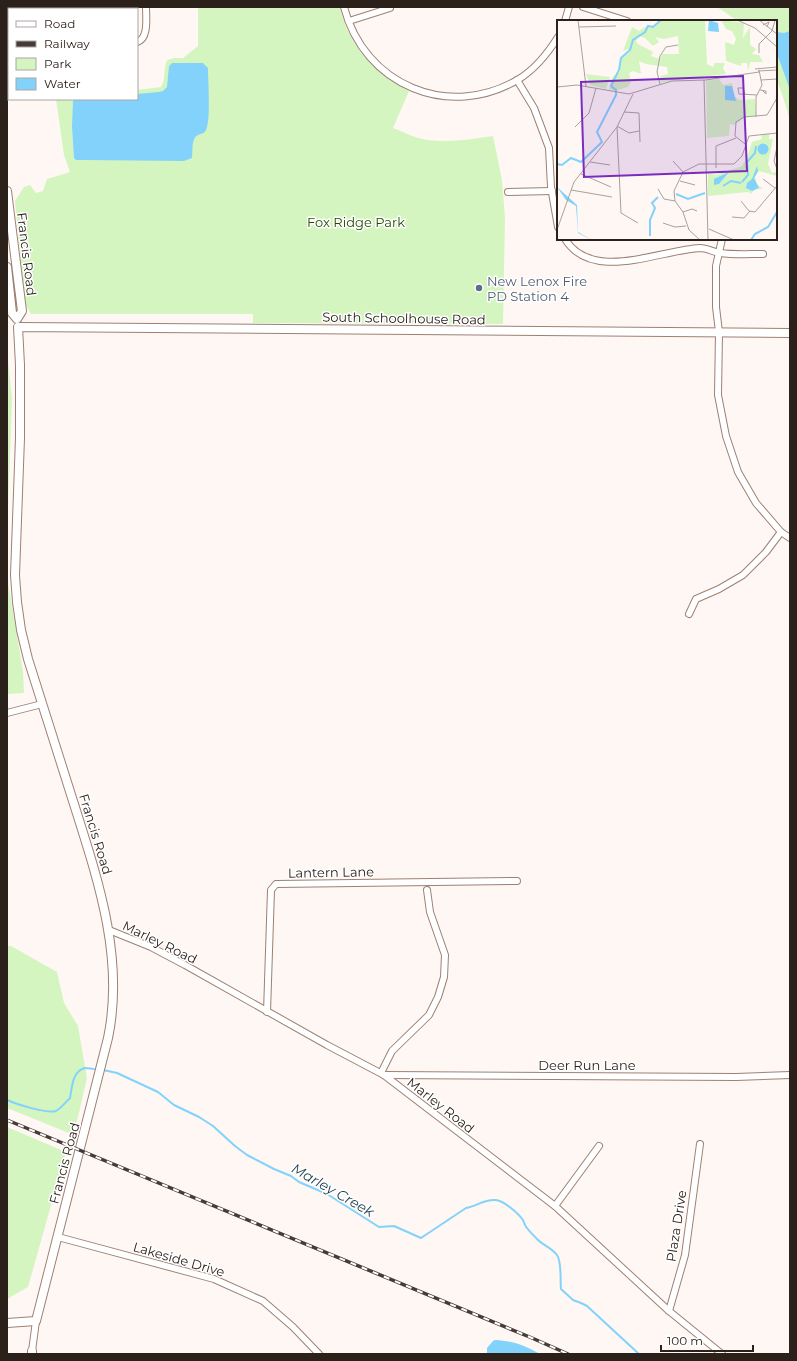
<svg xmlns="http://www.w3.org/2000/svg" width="797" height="1361" font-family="Montserrat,sans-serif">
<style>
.green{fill:#d5f5c0}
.water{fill:#83d2fc}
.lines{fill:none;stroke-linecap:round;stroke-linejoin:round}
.stream{stroke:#83d2fc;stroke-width:2}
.minor-casing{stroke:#9e8073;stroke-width:8}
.tertiary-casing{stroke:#9e8073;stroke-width:10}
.minor{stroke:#fff;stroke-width:6}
.tertiary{stroke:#fff;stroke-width:8}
.rail-casing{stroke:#463b36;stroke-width:3.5}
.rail{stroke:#fff;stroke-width:2;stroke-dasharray:6;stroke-linecap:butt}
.service-dot{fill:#5c6f8a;stroke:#fff;stroke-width:1.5}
.labels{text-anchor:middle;stroke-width:3;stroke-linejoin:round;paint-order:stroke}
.park-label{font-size:13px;fill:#244600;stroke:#fff}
.street-label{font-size:13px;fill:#2c201b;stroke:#fff}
.service-label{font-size:13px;fill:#4e5e75;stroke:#fff;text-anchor:start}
.water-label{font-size:14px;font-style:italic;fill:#1a3d4f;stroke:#fff}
.inset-river{fill:none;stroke:#83d2fc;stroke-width:2}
.inset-road{fill:none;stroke:#aaa19d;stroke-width:1}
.view{fill:#7b2cbf;fill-opacity:0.15;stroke:#7b2cbf;stroke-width:2}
.inset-edge{fill:none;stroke:#2c201b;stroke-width:2}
</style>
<rect width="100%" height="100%" fill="#fef7f4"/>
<g class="green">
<path d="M198,7H340C348,45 375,74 409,91L393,128C404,132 416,139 428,140C450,143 471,139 493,136L502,180L505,218L503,324L253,323V314H31L25,304L15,201L24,187L30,185L36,193L43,191L47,179L70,172L64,155L56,99H137V90L161,87C166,80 163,70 167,60L174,58H183L198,46Z"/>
<polygon points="717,7 790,7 790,131 789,117 783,97 776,78 776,21 738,21"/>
<polygon points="7,349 12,399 7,536"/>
<polygon points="7,576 23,672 24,693 7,694"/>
<polygon points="7,946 11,946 57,972 64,1003 78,1026 87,1078 77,1121 69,1133 7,1108"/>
<polygon points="7,1127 66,1152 28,1287 7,1299"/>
</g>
<g class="water">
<polygon points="790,31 790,90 776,51 776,32 784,33"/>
<path d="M172,63H203L208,68C208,80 211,121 206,130C204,134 202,133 198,135C191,138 193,151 192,158L184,161L83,160H76L74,158L72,126L73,101L75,99H137V94L159,92L163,91L167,87L169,66Z"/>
<path d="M495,1340C513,1341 524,1345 540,1354H487V1348L493,1341Z"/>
</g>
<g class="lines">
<g class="stream">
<path d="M103,1070L117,1073L158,1092L174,1105L199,1117L213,1126L235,1146L247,1155L274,1169L291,1176L299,1182L327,1194L379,1227L394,1226L421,1238L466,1208C477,1206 484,1199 496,1200C504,1201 518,1213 523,1220C524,1223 525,1226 527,1228C530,1232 534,1236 538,1240C543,1245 552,1248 557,1255C562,1262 560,1280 561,1289L573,1300L581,1303L587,1306L639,1354"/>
<path d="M7,1100C16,1104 47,1114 56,1111C61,1108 66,1102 70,1098C72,1088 72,1071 85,1068C89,1068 94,1069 98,1070"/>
</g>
<g class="minor-casing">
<g id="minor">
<path d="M344,7C364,85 449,121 519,79C535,69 548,53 558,37"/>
<polyline points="583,7 627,21"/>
<polyline points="91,9 93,7"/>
<polyline points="349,21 390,8"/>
<polyline points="565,21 569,7"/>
<path d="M137,42C149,39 146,17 146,7"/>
<polyline points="517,80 534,108 549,148 551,187 558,227"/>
<polyline points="508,192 552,191"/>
<path d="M565,239C592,283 660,250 700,248C707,248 713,252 720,253C734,255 749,254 763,254"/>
<polyline points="722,239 716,266 716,307 719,332 718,395 726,436 738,472 756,503 781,532 790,538"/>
<polyline points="689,614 696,599 719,589 743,575 766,552 781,532"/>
<polyline points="7,713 42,704"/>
<polyline points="109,930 151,947 185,965 327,1045 384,1075 555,1206 669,1311 722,1354"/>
<polyline points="267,1012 271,890 276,884 517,881"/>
<polyline points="381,1073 392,1051 429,1015 438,997 444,977 445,955 430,912 427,890"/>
<polyline points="384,1075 736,1077 790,1075"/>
<polyline points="555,1206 599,1146"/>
<polyline points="58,1237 214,1279 263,1301 293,1327 319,1354"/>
<polyline points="669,1311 685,1255 700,1144"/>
<polyline points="32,1351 36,1321"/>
</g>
</g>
<g class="tertiary-casing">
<g id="tertiary">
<polyline points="7,191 22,311 17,319 12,313 7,267"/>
<path d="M7,1323L36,1321L108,1038C125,957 97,877 73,801C58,754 43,706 28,659L21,630L17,602L15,575L20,438V365L18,327L790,333"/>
<polyline points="32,1354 32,1351"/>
</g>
</g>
<use href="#minor" class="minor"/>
<use href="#tertiary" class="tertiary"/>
<g class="rail-casing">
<polyline id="rail" points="7,1120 532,1338 568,1354"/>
</g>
<use href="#rail" class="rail"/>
</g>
<circle class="service-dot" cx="479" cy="288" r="4"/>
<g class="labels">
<g class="park-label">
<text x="356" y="227">Fox Ridge Park</text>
</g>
<g class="street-label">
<text transform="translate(27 254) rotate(83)" y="5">Francis Road</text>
<text transform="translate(404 318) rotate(1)" y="5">South Schoolhouse Road</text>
<text transform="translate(96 834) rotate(73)" y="5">Francis Road</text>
<text transform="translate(331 872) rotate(-1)" y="5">Lantern Lane</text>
<text transform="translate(160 942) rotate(26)" y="5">Marley Road</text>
<text x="587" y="1070">Deer Run Lane</text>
<text transform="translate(441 1105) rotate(38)" y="5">Marley Road</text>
<text transform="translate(64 1163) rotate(-75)" y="5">Francis Road</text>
<text transform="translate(676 1226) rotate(-81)" y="5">Plaza Drive</text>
<text transform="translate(179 1259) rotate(16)" y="5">Lakeside Drive</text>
</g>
<g class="service-label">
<text x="487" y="286">New Lenox Fire<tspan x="487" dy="15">PD Station 4</tspan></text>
</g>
<g class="water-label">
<text transform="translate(333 1190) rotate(30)" y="5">Marley Creek</text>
</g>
</g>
<g transform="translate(557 20)">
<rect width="220" height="220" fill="#fef7f4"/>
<path d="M103,0H148L150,44L156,47L158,43H168L166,48L169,54L104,62L103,56L111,54L110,47L89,44L82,41L84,54L76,51L72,53L74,62L71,67L58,71L52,69L56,56L63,52V39L73,32L71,29L66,31L75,7L82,11L88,7L99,6ZM82,16L88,18L96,26L102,22L98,17L107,19L121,16L122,34H105L103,39L94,36L96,32L81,24L79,21ZM164,0L187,3L186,18L193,7V25L199,29L195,34L202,35L206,42H193L191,51L190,43H184V46L169,41L168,22L177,25L179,19L175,11L169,9ZM29,54L53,57L49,69L33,65ZM162,59L166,65L175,63L177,76L182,80L198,79L199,96L188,97L177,105L173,104L172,116L150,118L149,61ZM204,114H212V119H216L211,144L215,153L220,152V156L202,151L198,157L200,164L206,169H198L194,174L191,172L151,176V153L159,155L185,146L190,138L195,122L205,119Z" fill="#d5f5c0" fill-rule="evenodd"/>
<path d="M152,0L161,3L162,12L151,11ZM168,66H175L179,81L168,80ZM200.5 129a5.5 5.5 0 1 1 11 0a5.5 5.5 0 1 1-11 0ZM200,146L201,151L197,158L202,168L195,171L189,168L190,163L195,159ZM172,152L162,164L157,165V159ZM0,167L20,185L21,212L35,220L21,213L19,186L9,180Z" fill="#83d2fc"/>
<path class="inset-river" d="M0,144L5,145L14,138L24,142L45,122L40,112L59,75V70L54,66L62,50L64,38L73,30L76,20L88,12L91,6L96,7L104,0H111M185,162L191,155L190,142L198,133L199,126M166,166L174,161L184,163M119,174L131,179L148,173M93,216V200L98,188L95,183L101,177M194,220L198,214L211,207L220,192"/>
<path class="inset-road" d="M21,0L29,66M180,0L198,8L220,27M202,0L220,14M206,5L212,2L210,7M22,7L59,6M202,33V24L215,11L218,0M198,49L220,47M201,51L220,50M147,60L151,220M204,60L220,59M103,64L100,52L103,36L109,27L121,25M0,67L20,65L72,74L115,61L149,60L202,52M203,70L209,71V74L205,70M188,74L186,68H181L182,74L200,75M67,92L82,93L83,122M199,97V77L205,65L202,50M60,106L72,113L82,111M18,107L32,93L39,68M60,107L64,193L81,203M188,124L178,116L179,102L187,97L210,95L220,78M220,127L217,141L220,149M116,141L126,152M33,142L53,145M159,148V126L179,118M24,154L54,167M206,159L218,168M123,161L138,165M101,169L107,179L118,181M14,170L55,177M184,181L192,191L198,192L220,166M126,192L135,189L140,191M175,197L187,198L193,191M106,203L118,207L129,206M152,209L177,220M0,210L17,162L60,107L76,74M143,220L132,210L126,192L118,181L117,171L126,152L142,144H177L185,136L192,116L220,113"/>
<path class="view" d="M186,56L190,151L27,157L24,62Z"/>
<rect width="220" height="220" class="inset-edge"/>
</g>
<rect width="797" height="1361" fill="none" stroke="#2c201b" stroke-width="16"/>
<rect x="8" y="8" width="130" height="92" fill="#ffffff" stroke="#aba6a4"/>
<rect x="16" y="21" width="20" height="6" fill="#ffffff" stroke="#aba6a4"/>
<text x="44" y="28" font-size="12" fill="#2c201b">Road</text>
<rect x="16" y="41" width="20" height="6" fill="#463b36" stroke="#aba6a4"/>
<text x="44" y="48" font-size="12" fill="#2c201b">Railway</text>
<rect x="16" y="58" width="20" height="12" fill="#d5f5c0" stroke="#aba6a4"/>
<text x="44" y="68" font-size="12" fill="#2c201b">Park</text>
<rect x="16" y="78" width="20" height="12" fill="#83d2fc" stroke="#aba6a4"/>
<text x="44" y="88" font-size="12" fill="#2c201b">Water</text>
<path d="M661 1345v6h92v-6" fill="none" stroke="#2c201b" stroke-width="2"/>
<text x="667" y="1345" font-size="12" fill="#2c201b" stroke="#ffffff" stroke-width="3" paint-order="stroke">100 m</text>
</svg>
